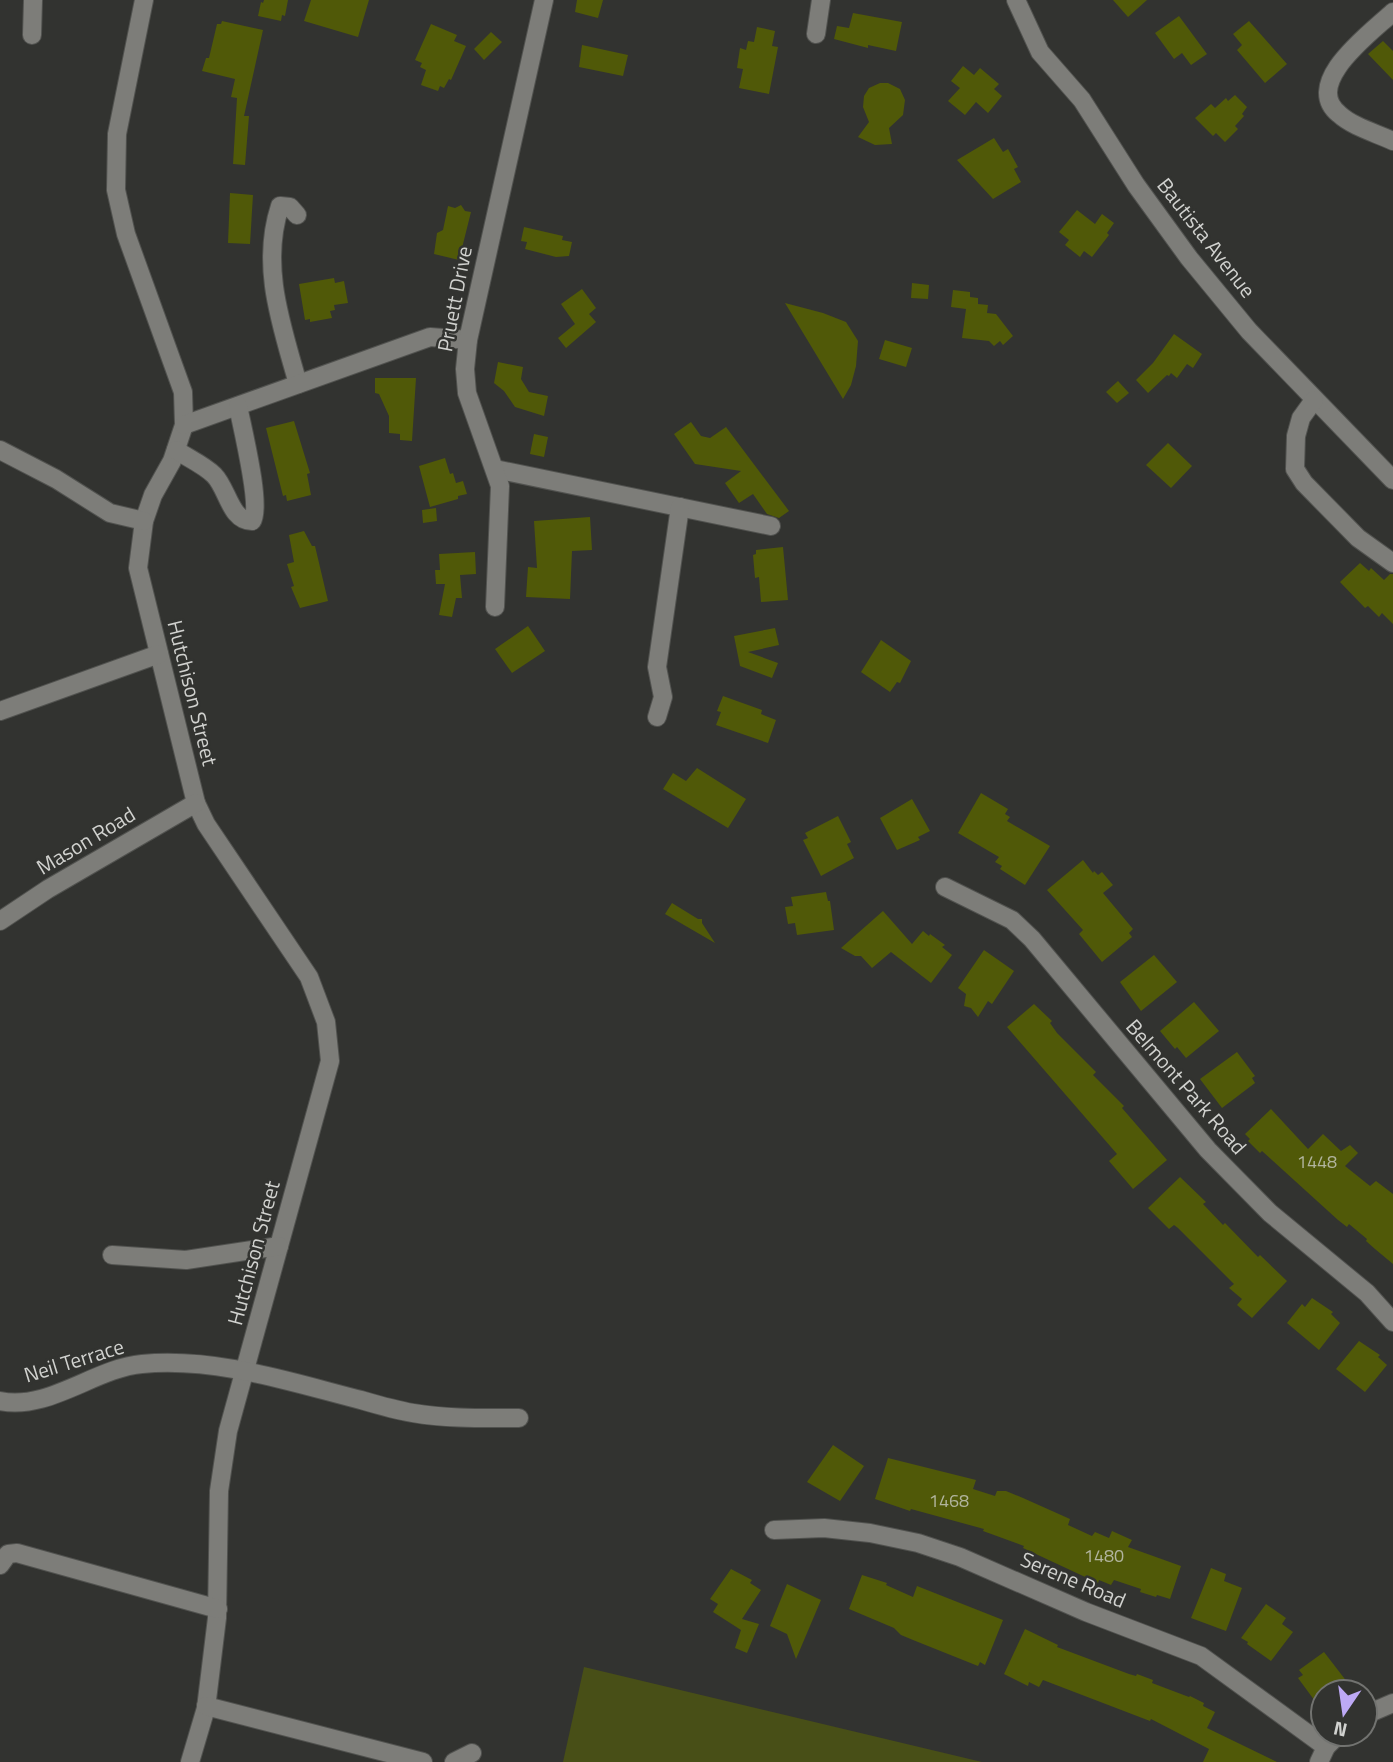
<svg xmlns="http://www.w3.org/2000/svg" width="1393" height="1762" font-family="'Titillium Web',sans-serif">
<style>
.green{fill:#484f17}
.building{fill:#505908}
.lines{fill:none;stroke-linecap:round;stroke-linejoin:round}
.minor-casing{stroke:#51524f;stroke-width:20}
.minor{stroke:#7d7d79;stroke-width:18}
.labels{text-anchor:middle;stroke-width:5;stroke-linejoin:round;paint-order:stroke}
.number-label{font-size:18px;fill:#b1b49d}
.street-label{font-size:21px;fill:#d1d2cf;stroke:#323330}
</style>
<rect width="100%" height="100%" fill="#323330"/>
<polygon class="green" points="584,1667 982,1762 563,1762"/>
<g class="building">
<polygon points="264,0 288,0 285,16 282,15 281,21 258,16 261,2 263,3"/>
<polygon points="311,0 369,0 358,37 304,21"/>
<polygon points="577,0 603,0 598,18 575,12"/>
<polygon points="1113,0 1147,0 1128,17"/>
<polygon points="853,13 902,22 896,51 868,45 868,48 834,39 837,26 849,28"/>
<polygon points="1179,16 1207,54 1191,65 1182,53 1174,59 1155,33"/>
<polygon points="222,21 263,30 244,116 249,116 245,165 233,164 237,98 231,97 235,79 202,71 206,58 209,58 217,24 221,24"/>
<polygon points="1249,21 1287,64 1265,83 1237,50 1242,45 1233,34"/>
<polygon points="431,24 457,35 454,41 466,46 451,80 449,79 444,88 440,86 438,91 421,85 426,70 420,67 422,63 415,60"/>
<polygon points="757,27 775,31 772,46 778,47 769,94 739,88 743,69 737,68 740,48 746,50 748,41 754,42"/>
<polygon points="491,32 502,42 484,60 474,49"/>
<polygon points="1383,41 1393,51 1393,80 1368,54"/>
<polygon points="582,45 628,55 623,76 579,67"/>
<polygon points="963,66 974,75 980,68 999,84 994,89 1002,96 988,113 976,102 965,115 948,101 960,88 951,81"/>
<polygon points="880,83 888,83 900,89 905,100 903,115 889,128 892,144 875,145 858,137 869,122 863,107 864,96 869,88"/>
<polygon points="1235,95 1247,107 1242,114 1244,116 1235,126 1238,129 1225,142 1216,133 1213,136 1195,118 1211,104 1215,108 1226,98 1228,101"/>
<polygon points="994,138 1003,152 1008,149 1018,167 1014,169 1021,182 993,199 957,160"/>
<polygon points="230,193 253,195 250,244 228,243"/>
<polygon points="461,205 465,211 471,212 459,260 434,254 437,233 443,230 448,206 455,208"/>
<polygon points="1077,210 1095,224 1102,214 1114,223 1107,233 1109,235 1092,257 1084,251 1080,257 1065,245 1069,240 1059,232"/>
<polygon points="524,227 563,236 562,240 572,242 569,256 556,257 525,249 527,242 521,241"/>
<polygon points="334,278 335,283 344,281 348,303 334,305 335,310 330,311 332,318 310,322 310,319 305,320 299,284"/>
<polygon points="912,283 929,285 928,299 911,298"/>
<polygon points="582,289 596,308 589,314 596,322 566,348 558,338 575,324 561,304"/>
<polygon points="953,290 970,292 970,297 978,298 978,304 988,305 987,313 996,314 1013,336 1003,345 1000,341 994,346 989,341 962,338 966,309 951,307"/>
<polygon points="785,303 823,313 846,322 858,341 856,366 851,385 843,399"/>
<polygon points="1174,334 1202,354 1193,368 1187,364 1177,378 1171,373 1169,376 1167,375 1148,393 1136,380 1153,363"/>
<polygon points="885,340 912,348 906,367 879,359"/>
<polygon points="498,362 523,367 521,379 529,392 548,396 544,416 515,407 504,391 494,383"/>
<polygon points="375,378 416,378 412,441 400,440 400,434 389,433 389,416 379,394 375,393"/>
<polygon points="1118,381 1129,393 1117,403 1106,392"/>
<polygon points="294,421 310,473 307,474 311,495 287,501 286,495 283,496 266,428"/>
<polygon points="691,422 701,436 710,438 726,427 789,511 779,518 767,514 753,494 739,503 725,483 741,471 695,464 674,434"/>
<polygon points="534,434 548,437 544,457 530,454"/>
<polygon points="1168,443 1192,466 1171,488 1146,465"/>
<polygon points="445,458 450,474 453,473 456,483 463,481 467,494 458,496 458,499 430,507 419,466"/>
<polygon points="436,508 437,521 423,523 422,510"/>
<polygon points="590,517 592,550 572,551 570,599 526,597 528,567 537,568 534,521"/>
<polygon points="304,531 312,546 315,546 328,601 300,608 291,587 294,586 287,564 294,562 289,535"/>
<polygon points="783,547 788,600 761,602 759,577 755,578 753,555 756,554 756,550"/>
<polygon points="475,552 476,574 460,575 462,598 456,598 452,617 439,615 445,584 436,584 435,570 440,570 439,554"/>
<polygon points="1360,563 1369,571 1371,568 1384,580 1390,574 1393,574 1393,624 1382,613 1379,617 1368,606 1365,608 1340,582"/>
<polygon points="528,626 545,651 512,673 495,649"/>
<polygon points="775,628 779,645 748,652 778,663 772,678 740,666 734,636"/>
<polygon points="881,640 911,661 900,683 897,682 890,692 861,672"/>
<polygon points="723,696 762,710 761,714 776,720 768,743 716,725 721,712 717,711"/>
<polygon points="697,768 746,799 728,828 663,789 673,773 686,781"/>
<polygon points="981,793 1008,809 1005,814 1010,817 1007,821 1050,846 1025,885 1000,869 1002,866 995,862 999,857 958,833"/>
<polygon points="912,799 930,831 918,837 920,840 897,850 880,818"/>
<polygon points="838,816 851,842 847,844 854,858 821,876 803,840 808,838 805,833"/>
<polygon points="1083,860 1093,873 1094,871 1098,875 1102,872 1113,885 1103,893 1133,929 1129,933 1132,937 1102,962 1079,934 1083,930 1047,890"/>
<polygon points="826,892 828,901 830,901 834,930 797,935 795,923 788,924 785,907 793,906 791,897"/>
<polygon points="672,903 698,919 702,919 702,923 715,943 665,914"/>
<polygon points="883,911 912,944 923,931 929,936 930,934 945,945 942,947 952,955 931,983 891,952 872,968 861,956 855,956 841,948"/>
<polygon points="984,950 1014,971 992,1004 988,1001 978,1017 971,1008 964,1006 966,994 958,988"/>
<polygon points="1154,955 1177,982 1141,1011 1120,982"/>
<polygon points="1194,1002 1219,1031 1186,1058 1177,1047 1175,1049 1160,1031"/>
<polygon points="1034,1004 1052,1021 1050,1023 1057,1033 1096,1072 1093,1075 1124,1106 1122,1108 1167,1160 1133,1189 1109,1161 1117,1154 1007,1027"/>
<polygon points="1237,1052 1255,1076 1252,1078 1255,1083 1222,1108 1200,1079"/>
<polygon points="1271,1109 1308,1149 1323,1134 1341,1151 1350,1145 1358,1153 1345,1166 1370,1186 1376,1181 1393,1194 1393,1264 1375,1249 1366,1241 1367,1239 1349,1224 1347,1227 1338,1220 1262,1151 1260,1153 1248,1141 1250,1139 1245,1134"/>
<polygon points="1180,1177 1206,1202 1203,1204 1223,1225 1225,1223 1258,1257 1260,1255 1287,1281 1252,1318 1237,1305 1242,1299 1229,1288 1234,1284 1178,1228 1174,1225 1169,1229 1148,1208"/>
<polygon points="1312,1298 1333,1312 1331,1314 1340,1323 1319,1350 1287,1323 1302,1304 1305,1307"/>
<polygon points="1359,1341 1380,1355 1378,1357 1387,1365 1365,1392 1336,1369"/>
<polygon points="833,1445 864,1466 840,1501 807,1482"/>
<polygon points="888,1458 976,1480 973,1489 995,1496 997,1491 1006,1491 1023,1498 1070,1519 1068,1525 1092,1536 1095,1532 1109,1538 1112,1531 1132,1540 1128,1547 1181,1566 1170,1599 1157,1595 1156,1597 1140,1592 1141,1589 1114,1580 1111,1585 1099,1580 1098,1583 1023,1548 1024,1546 983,1531 984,1529 911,1509 910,1511 875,1499"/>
<polygon points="1211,1568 1226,1574 1224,1581 1242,1588 1226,1631 1191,1618"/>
<polygon points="731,1569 752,1580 750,1583 761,1590 742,1619 759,1624 747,1653 735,1648 741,1630 713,1612 718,1604 710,1599"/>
<polygon points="862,1575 887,1583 886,1585 913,1597 917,1586 1003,1620 985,1665 980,1662 978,1666 913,1640 901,1635 894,1628 849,1609"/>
<polygon points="787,1584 821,1600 796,1659 787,1634 770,1626"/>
<polygon points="1266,1604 1286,1618 1282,1624 1293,1632 1271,1661 1247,1644 1248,1642 1241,1638"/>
<polygon points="1025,1629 1058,1645 1057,1647 1129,1674 1136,1676 1137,1674 1153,1680 1152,1683 1189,1697 1190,1696 1204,1703 1203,1706 1215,1712 1207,1728 1277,1762 1203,1762 1209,1749 1151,1719 1150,1721 1043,1680 1039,1687 1029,1682 1028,1686 1004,1674"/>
<polygon points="1324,1652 1351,1687 1345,1692 1323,1692 1323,1712 1298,1678 1303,1675 1299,1670"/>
</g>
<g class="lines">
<g class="minor-casing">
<g id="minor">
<polyline points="144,0 117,134 116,190 126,234 183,392 184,425 172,461 153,495 144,521 138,568 196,803 206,824 309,977 326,1022 330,1061 228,1431 219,1491 217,1618 206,1708 190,1762"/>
<polyline points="1016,0 1040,52 1082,100 1136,185 1189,258 1249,331 1393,480"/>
<path d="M1393,12C1372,32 1301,83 1339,114C1353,127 1376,133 1393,141"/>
<polyline points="816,34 821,0"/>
<polyline points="32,35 33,0"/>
<path d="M297,215L290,207L280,206C260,267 282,326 298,384"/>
<polyline points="1314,400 1301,418 1296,436 1295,469 1304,483 1358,538 1393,563"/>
<polyline points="184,425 430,337 468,340"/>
<polyline points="0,450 56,479 110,513 144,521"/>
<path d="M176,450C188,458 204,465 214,475C228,489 230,521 252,521C262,507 242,427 238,406"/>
<polyline points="495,469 771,526"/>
<polyline points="495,607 500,486 467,393 465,369 468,340 544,0"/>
<polyline points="0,711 159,654"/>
<polyline points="657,717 663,697 657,667 680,507"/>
<polyline points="945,887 1012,920 1032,939 1208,1150 1270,1213 1367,1293 1393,1322"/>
<polyline points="0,921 48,889 196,803"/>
<polyline points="112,1255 186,1260 279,1246"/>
<path d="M0,1401C49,1411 95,1368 142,1364C216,1357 290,1382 361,1400C378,1405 395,1410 413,1413C448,1419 483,1418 519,1418"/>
<polyline points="774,1530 824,1528 870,1533 918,1543 960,1557 1086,1612 1201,1656 1326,1747"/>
<polyline points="0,1565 8,1554 17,1553 218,1609"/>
<polyline points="206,1706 423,1762"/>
<polyline points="1365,1715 1393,1703"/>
<polyline points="454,1762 472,1753"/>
<polyline points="1319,1762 1326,1747 1339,1734"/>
</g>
</g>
<use href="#minor" class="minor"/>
</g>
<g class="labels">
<g class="number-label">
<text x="1317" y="1168">1448</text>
<text x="949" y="1507">1468</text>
<text x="1104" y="1562">1480</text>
</g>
<g class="street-label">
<text transform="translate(1206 238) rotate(52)" y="7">Bautista Avenue</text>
<text transform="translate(455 299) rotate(-79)" y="7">Pruett Drive</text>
<text transform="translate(192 693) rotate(76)" y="7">Hutchison Street</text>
<text transform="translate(86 841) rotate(-31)" y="7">Mason Road</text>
<text transform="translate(1186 1087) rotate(49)" y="7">Belmont Park Road</text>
<text transform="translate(254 1253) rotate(-75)" y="7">Hutchison Street</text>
<text transform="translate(74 1361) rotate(-17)" y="7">Neil Terrace</text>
<text transform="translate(1073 1580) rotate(23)" y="7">Serene Road</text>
</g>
</g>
<g transform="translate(1344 1713) rotate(193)"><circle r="33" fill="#323330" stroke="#727370" stroke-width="2"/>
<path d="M0-5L12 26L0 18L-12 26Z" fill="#bda9f5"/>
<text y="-10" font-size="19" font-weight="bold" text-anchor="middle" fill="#d1d2cf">N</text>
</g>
</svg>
